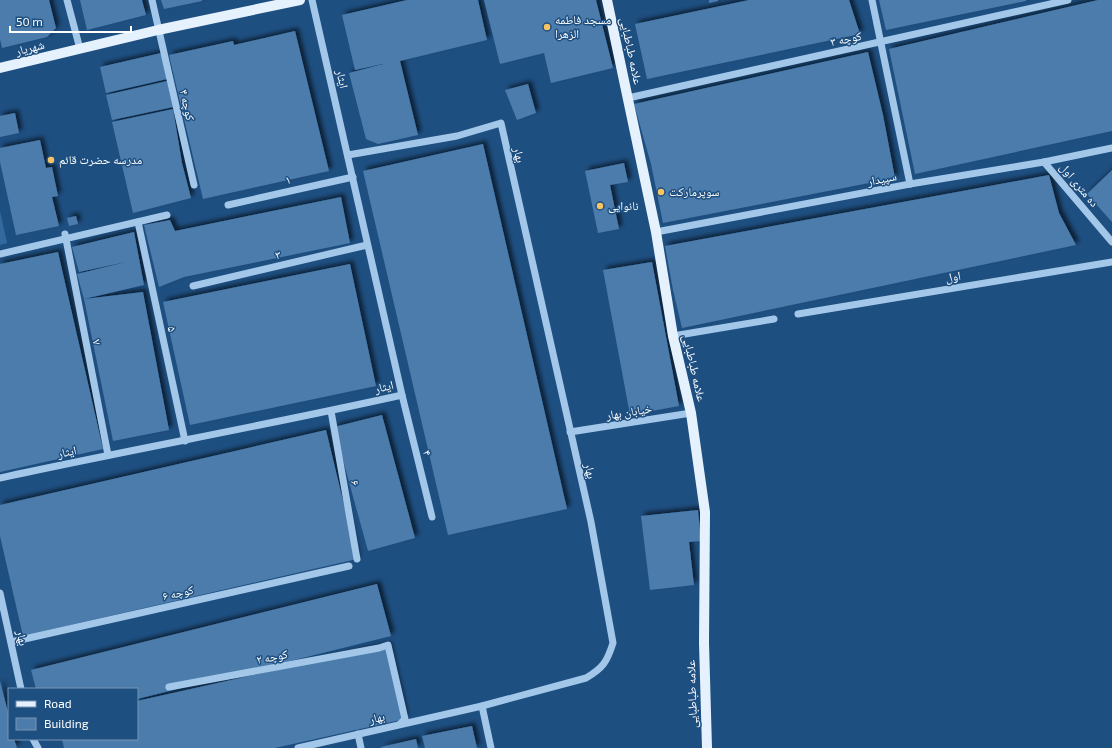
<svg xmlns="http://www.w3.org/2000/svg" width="1112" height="748" font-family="'Exo 2','Noto Naskh Arabic',sans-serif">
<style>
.green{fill:#326a9f}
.building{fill:#4b7cac;filter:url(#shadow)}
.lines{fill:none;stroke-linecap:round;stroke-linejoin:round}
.minor{stroke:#a3c7e9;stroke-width:7}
.major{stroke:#e6f1fe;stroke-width:10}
.poi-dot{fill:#f8c363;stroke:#1e4f81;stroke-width:1.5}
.labels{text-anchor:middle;stroke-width:3;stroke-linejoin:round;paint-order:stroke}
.poi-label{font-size:12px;fill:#fff;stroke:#1e4f81;text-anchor:start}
.street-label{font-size:12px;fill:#fff;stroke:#1e4f81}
</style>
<defs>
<filter id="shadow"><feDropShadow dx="3.5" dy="-3.5" stdDeviation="2" flood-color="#0009"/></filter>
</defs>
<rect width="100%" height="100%" fill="#1e4f81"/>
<polygon class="green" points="0,211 7,243 0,245"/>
<g class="building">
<polygon points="0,0 49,0 56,28 47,37 2,48 0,39"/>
<polygon points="80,0 142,0 146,15 87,30"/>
<polygon points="161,0 202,0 202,1 164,9"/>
<polygon points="407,0 478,0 487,40 400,61 418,135 378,144 366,139 349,73 387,63 355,70 342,15"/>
<polygon points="484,0 596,0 613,68 551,83 544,53 500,64"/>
<polygon points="709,0 718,0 718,1 709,3"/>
<polygon points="749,0 849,0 860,34 647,79 635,24"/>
<polygon points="879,0 1026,0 1026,1 886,30"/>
<polygon points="1098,0 1112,0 1112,131 915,174 889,49"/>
<polygon points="295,31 329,171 203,199 169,55 233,41 234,45"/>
<polygon points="868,52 883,115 895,178 663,223 651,164 634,104"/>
<polygon points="161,53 167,79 106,93 100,67"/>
<polygon points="167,81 173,107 112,120 106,95"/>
<polygon points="528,84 536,113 517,120 505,90"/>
<polygon points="173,109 182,163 191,198 133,213 112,122"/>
<polygon points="15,113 19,133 0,137 0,116"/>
<polygon points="40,140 46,168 52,167 58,196 52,197 59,226 16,235 0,162 0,148"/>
<polygon points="483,144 567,509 448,535 363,171"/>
<polygon points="624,163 628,182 610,185 619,229 598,233 585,171"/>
<polygon points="1112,170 1112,222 1087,194"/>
<polygon points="1049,175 1059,213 1076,245 682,328 673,290 665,246"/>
<polygon points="341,197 350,243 184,277 159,287 144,225 170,220 175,231"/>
<polygon points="76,216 78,224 69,226 67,218"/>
<polygon points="134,232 144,285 84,299 77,274 126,262 79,272 72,247"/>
<polygon points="58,252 103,449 0,472 0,264"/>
<polygon points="652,262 679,406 630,415 603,270"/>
<polygon points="350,264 376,386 190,425 163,302"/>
<polygon points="143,292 169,430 113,441 84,299"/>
<polygon points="382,415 415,538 368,551 334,427"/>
<polygon points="326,430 357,559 23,636 0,536 0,505"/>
<polygon points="698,510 701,541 689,542 694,585 650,590 641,516"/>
<polygon points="377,584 391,636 137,699 137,689 36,689 31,670"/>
<polygon points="388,645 405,719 275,748 64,748 62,739 137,739 137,701"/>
<polygon points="0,681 9,716 9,739 14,739 17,748 0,748"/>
<polygon points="472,726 477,748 425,748 422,736"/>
<polygon points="416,739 418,748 381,748 381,747"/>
</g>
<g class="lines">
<g class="minor">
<polyline points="67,0 80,49"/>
<polyline points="152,0 194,185"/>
<polyline points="872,0 910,184"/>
<polyline points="628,98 1068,0"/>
<polyline points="1044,162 1112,242"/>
<polyline points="228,205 353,177"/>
<polyline points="138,222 185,441"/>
<polyline points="656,232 910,184 1044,162 1112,148"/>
<polyline points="65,234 108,455"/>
<polyline points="0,254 167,215"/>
<polyline points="193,286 367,245"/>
<polyline points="798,314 1112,262"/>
<polyline points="673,336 774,319"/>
<polyline points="402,395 432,517"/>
<polyline points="331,411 357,559"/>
<polyline points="570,432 691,413"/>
<path d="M0,478C134,449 268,425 402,395L312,0"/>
<polyline points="0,593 21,689"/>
<polyline points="11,642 349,566"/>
<polyline points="169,687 379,648 388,645 405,719 400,724"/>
<polyline points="482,706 491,748"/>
<polyline points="358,734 361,748"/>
<polyline points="33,739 38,748"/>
<path d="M298,748L482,706L586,678C603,668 607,662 613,643L591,522L501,123L457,136L348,155"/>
</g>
<g class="major">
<polyline points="607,0 656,232 673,336 691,413 705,512 704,643 707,748"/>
<polyline points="0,68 158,30 300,0"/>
</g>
</g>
<g class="poi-dot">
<circle cx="547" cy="27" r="4"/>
<circle cx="51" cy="160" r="4"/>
<circle cx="661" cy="192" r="4"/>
<circle cx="600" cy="206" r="4"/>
</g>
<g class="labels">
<g class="poi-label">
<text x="555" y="24">مسجد فاطمه<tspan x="555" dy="14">الزهرا</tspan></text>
<text x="59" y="164">مدرسه حضرت قائم</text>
<text x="669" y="196">سوپرمارکت</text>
<text x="608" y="210">نانوایی</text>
</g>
<g class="street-label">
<text transform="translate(846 39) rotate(-12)" y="4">کوچه ۳</text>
<text transform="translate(30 48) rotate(-14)" y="4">شهریار</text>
<text transform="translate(631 51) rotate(78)" y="4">علامه طباطبایی</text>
<text transform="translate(342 79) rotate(77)" y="4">ایثار</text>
<text transform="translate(187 105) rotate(77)" y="4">کوچه ۴</text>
<text transform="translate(519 155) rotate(77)" y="4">بهار</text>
<text transform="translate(882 179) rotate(-11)" y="4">سپیدار</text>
<text transform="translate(288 180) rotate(-12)" y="4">۱</text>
<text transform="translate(1079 185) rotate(50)" y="4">ده متری اول</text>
<text transform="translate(278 255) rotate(-13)" y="4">۳</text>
<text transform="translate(953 277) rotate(-10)" y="4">اول</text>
<text transform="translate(172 329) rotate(78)" y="4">۵</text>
<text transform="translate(97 342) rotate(79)" y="4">۷</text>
<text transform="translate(694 368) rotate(77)" y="4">علامه طباطبایی</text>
<text transform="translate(384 387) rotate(-14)" y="4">ایثار</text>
<text transform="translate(629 412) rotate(-9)" y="4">خیابان بهار</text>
<text transform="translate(67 452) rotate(-12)" y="4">ایثار</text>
<text transform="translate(427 453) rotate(76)" y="4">۴</text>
<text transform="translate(590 471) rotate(77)" y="4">بهار</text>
<text transform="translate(355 483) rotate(80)" y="4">۶</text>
<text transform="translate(178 593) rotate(-13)" y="4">کوچه ۶</text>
<text transform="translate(22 638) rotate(78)" y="4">بهار</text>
<text transform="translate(272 657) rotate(-11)" y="4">کوچه ۲</text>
<text transform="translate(692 694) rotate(-92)" y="4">علامه طباطبایی</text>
<text transform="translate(377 718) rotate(-13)" y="4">بهار</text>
</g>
</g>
<rect x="8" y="688" width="130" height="52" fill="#1e4f81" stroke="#7895b3"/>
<rect x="16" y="701" width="20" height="6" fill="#e6f1fe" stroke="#7895b3"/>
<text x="44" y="708" font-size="12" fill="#ffffff">Road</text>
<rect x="16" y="718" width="20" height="12" fill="#4b7cac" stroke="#7895b3"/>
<text x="44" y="728" font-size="12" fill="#ffffff">Building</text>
<path d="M10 26v6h121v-6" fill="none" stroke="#ffffff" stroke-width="2"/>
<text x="16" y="26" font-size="12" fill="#ffffff" stroke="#1e4f81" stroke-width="3" paint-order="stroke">50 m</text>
</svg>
